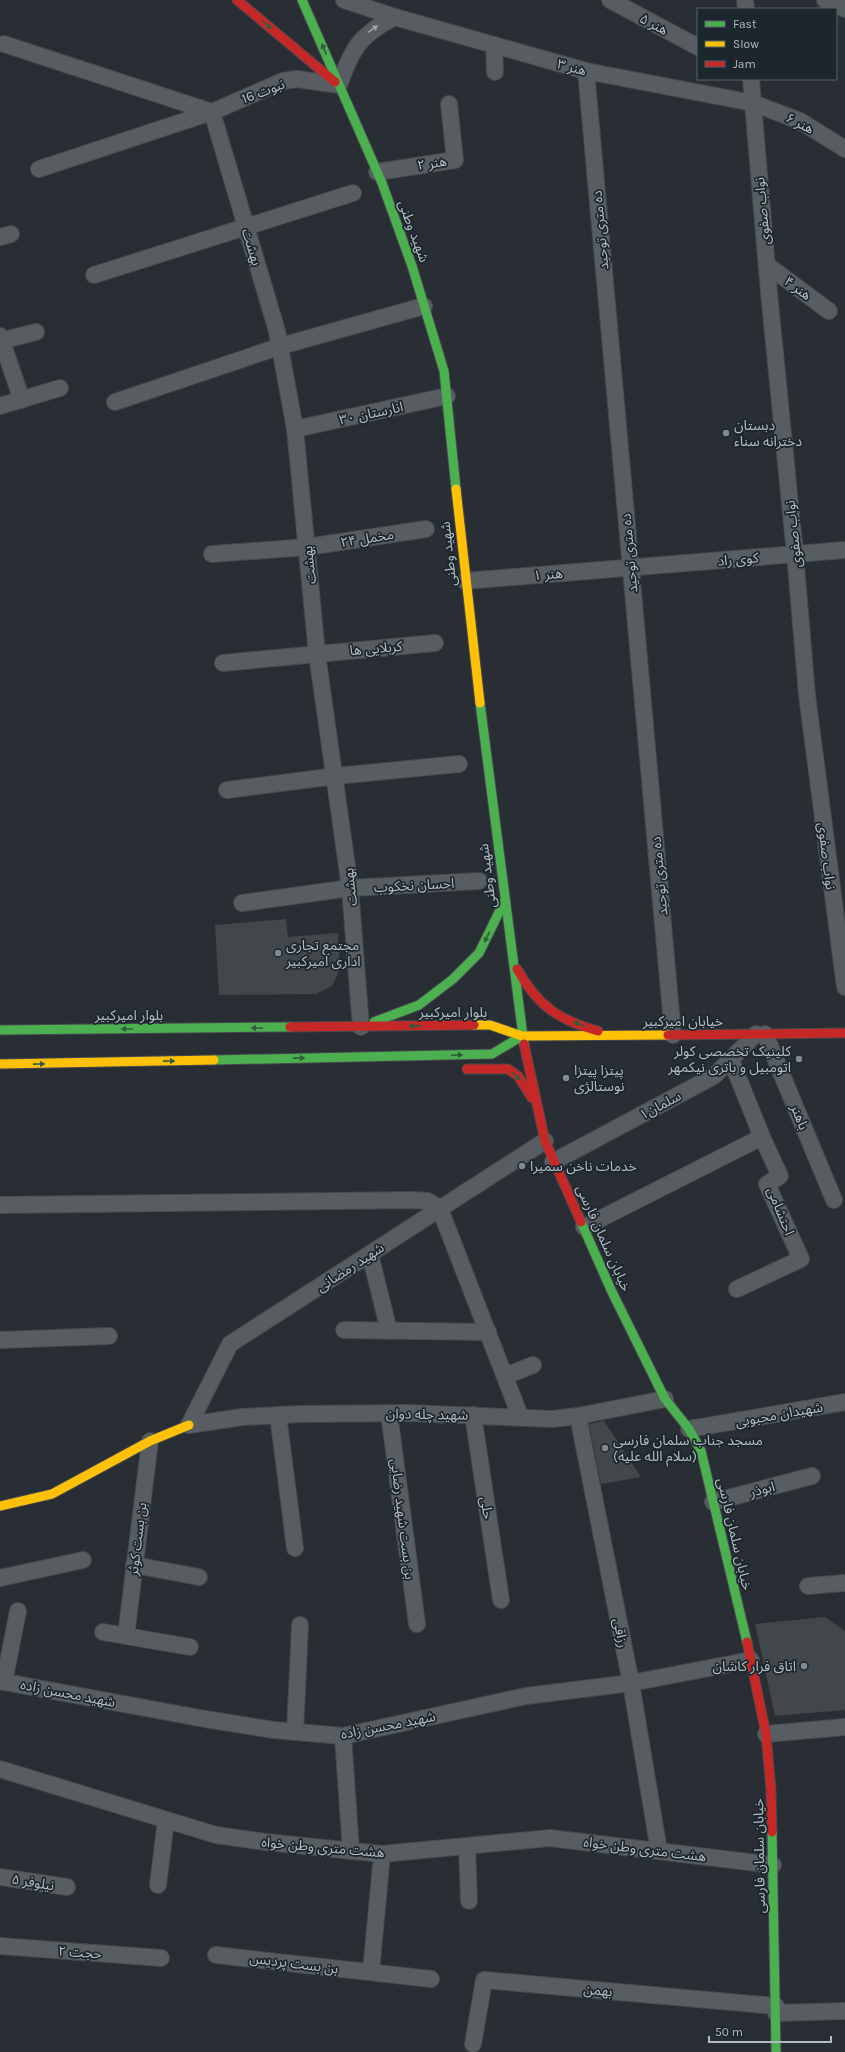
<svg xmlns="http://www.w3.org/2000/svg" width="845" height="2052" font-family="Karla,'Noto Sans Arabic',sans-serif">
<style>
.building{fill:#41474b}
.lines{fill:none;stroke-linecap:round;stroke-linejoin:round}
.street-casing{stroke:#464a4e;stroke-width:18}
.fast-casing{stroke:#464a4e;stroke-width:11}
.slow-casing{stroke:#464a4e;stroke-width:11}
.jam-casing{stroke:#464a4e;stroke-width:11}
.street{stroke:#585d61;stroke-width:16}
.fast{stroke:#4caf50;stroke-width:9}
.slow{stroke:#ffc107;stroke-width:9}
.jam{stroke:#c62828;stroke-width:9}
.oneway{fill:#2f5d3b}
.oneway2{fill:#9ca4ab}
.poi-dot{fill:#828a91;stroke:#1c262d;stroke-width:1.5}
.labels{text-anchor:middle;stroke-width:3.5;stroke-linejoin:round;paint-order:stroke}
.street-label{font-size:14px;fill:#b2bcc4;stroke:#1c262d}
.poi-label{font-size:14px;fill:#b2bcc4;stroke:#1c262d;text-anchor:start}
</style>
<rect width="100%" height="100%" fill="#282e33"/>
<g class="building">
<polygon points="286,919 288,937 338,933 340,969 332,986 316,994 219,995 215,925"/>
<polygon points="604,1421 641,1477 601,1484 589,1424"/>
<polygon points="825,1617 845,1631 845,1710 775,1716 755,1624"/>
</g>
<g class="lines">
<g class="street-casing">
<g id="street">
<polyline points="344,0 395,17 586,71 753,103 800,121 845,149"/>
<polyline points="610,0 698,47"/>
<polyline points="745,0 746,9"/>
<polyline points="825,0 845,9"/>
<polyline points="4,44 212,112"/>
<polyline points="494,45 495,72"/>
<polyline points="586,71 673,1035"/>
<polyline points="751,79 769,293 795,554 807,695 845,987"/>
<polyline points="212,112 277,331 295,429 317,654 350,888 361,1027"/>
<path d="M39,169L212,112L283,81L297,79L339,85C352,49 359,35 395,17"/>
<polyline points="377,172 455,160 449,104"/>
<polyline points="0,237 11,234"/>
<polyline points="767,265 829,311"/>
<polyline points="94,275 353,193"/>
<polyline points="0,336 22,400"/>
<polyline points="0,341 36,332"/>
<polyline points="115,402 281,346 424,306"/>
<polyline points="0,406 60,388"/>
<polyline points="295,429 447,396"/>
<polyline points="212,554 307,547 426,529"/>
<polyline points="465,581 845,550"/>
<polyline points="223,663 435,643"/>
<polyline points="227,790 336,776 459,764"/>
<polyline points="242,903 350,888 479,881"/>
<polyline points="765,1034 834,1200"/>
<polyline points="731,1060 762,1137 780,1176 767,1184 801,1259 737,1289"/>
<polyline points="553,1162 714,1076 756,1034"/>
<polyline points="0,1205 414,1200 428,1201 440,1209 520,1416"/>
<polyline points="584,1227 762,1137"/>
<polyline points="370,1254 389,1331"/>
<polyline points="344,1330 488,1332"/>
<polyline points="0,1340 109,1336"/>
<polyline points="505,1376 533,1365"/>
<polyline points="389,1413 417,1624"/>
<polyline points="278,1415 295,1548"/>
<polyline points="473,1415 501,1600"/>
<polyline points="578,1416 631,1683 659,1851"/>
<polyline points="189,1425 242,1417 300,1414 409,1413 552,1419 578,1416 665,1399"/>
<polyline points="189,1425 230,1344 545,1141"/>
<polyline points="689,1429 845,1402"/>
<polyline points="713,1502 812,1476"/>
<polyline points="134,1565 199,1577"/>
<polyline points="0,1578 83,1560"/>
<polyline points="808,1586 845,1583"/>
<polyline points="103,1632 190,1647"/>
<polyline points="126,1636 150,1441"/>
<polyline points="0,1681 205,1719 274,1730 343,1736 526,1696 631,1683 751,1660"/>
<polyline points="4,1682 18,1611"/>
<polyline points="295,1732 300,1625"/>
<polyline points="766,1734 845,1727"/>
<polyline points="343,1736 351,1851"/>
<polyline points="0,1769 216,1835 266,1842 382,1854 550,1838 773,1865"/>
<polyline points="467,1846 469,1901"/>
<polyline points="0,1877 67,1887"/>
<polyline points="158,1885 166,1820"/>
<polyline points="0,1946 161,1958"/>
<polyline points="216,1955 431,1979"/>
<polyline points="371,1972 382,1854"/>
<polyline points="776,2013 845,2011"/>
<polyline points="473,2044 484,1980 776,2006"/>
</g>
</g>
<g class="fast-casing">
<g id="fast">
<polyline points="302,0 382,183 412,266 444,371 456,489"/>
<polyline points="480,703 524,1044"/>
<polyline points="374,1022 419,1005 453,979 479,953 504,902"/>
<polyline points="0,1030 290,1027"/>
<polyline points="214,1060 492,1054 522,1036"/>
<polyline points="581,1222 612,1292 665,1399 689,1429 701,1451 747,1642"/>
<polyline points="772,1832 776,2052"/>
</g>
</g>
<g class="slow-casing">
<g id="slow">
<polyline points="456,489 480,703"/>
<polyline points="474,1025 490,1025 522,1036 668,1035"/>
<polyline points="0,1064 214,1060"/>
<polyline points="0,1506 52,1494 150,1441 189,1425"/>
</g>
</g>
<g class="jam-casing">
<g id="jam">
<polyline points="237,0 335,82"/>
<path d="M517,969C537,1005 558,1020 598,1031"/>
<polyline points="290,1027 474,1025"/>
<polyline points="668,1035 845,1033"/>
<polyline points="524,1044 545,1141 581,1222"/>
<polyline points="467,1069 508,1069 518,1076 532,1098"/>
<polyline points="747,1642 766,1734 771,1790 772,1832"/>
</g>
</g>
<use href="#street" class="street"/>
<use href="#fast" class="fast"/>
<use href="#slow" class="slow"/>
<use href="#jam" class="jam"/>
</g>
<defs><path id="oneway-solid" d="M-6-.8H1V-3.2L6.5 0L1 3.2V.8H-6Z"/></defs>
<g class="oneway">
<use href="#oneway-solid" transform="translate(267 25) rotate(40)"/>
<use href="#oneway-solid" transform="translate(324 49) rotate(-113)"/>
<use href="#oneway-solid" transform="translate(487 937) rotate(116)"/>
<use href="#oneway-solid" transform="translate(579 1024) rotate(-155)"/>
<use href="#oneway-solid" transform="translate(415 1026) rotate(179)"/>
<use href="#oneway-solid" transform="translate(257 1028) rotate(180)"/>
<use href="#oneway-solid" transform="translate(127 1029) rotate(180)"/>
<use href="#oneway-solid" transform="translate(457 1055) rotate(-2)"/>
<use href="#oneway-solid" transform="translate(299 1058) rotate(-1)"/>
<use href="#oneway-solid" transform="translate(169 1061) rotate(-1)"/>
<use href="#oneway-solid" transform="translate(39 1064) rotate(-1)"/>
<use href="#oneway-solid" transform="translate(516 1076) rotate(44)"/>
</g>
<use class="oneway2" href="#oneway-solid" transform="translate(373 29) rotate(-35)"/>
<g class="poi-dot">
<circle cx="726" cy="433" r="4"/>
<circle cx="278" cy="953" r="4"/>
<circle cx="799" cy="1059" r="4"/>
<circle cx="566" cy="1078" r="4"/>
<circle cx="522" cy="1166" r="4"/>
<circle cx="605" cy="1448" r="4"/>
<circle cx="804" cy="1666" r="4"/>
</g>
<g class="labels">
<g class="street-label">
<text transform="translate(654 24) rotate(28)" y="5">هنر ۵</text>
<text transform="translate(572 67) rotate(15)" y="5">هنر ۳</text>
<text transform="translate(263 91) rotate(-21)" y="5">نبوت 16</text>
<text transform="translate(800 123) rotate(27)" y="5">هنر ۶</text>
<text transform="translate(432 163) rotate(-9)" y="5">هنر ۲</text>
<text transform="translate(762 211) rotate(-95)" y="5">نواب صفوی</text>
<text transform="translate(600 230) rotate(-95)" y="5">ده متری توحید</text>
<text transform="translate(414 231) rotate(70)" y="5">شهید وطنی</text>
<text transform="translate(252 247) rotate(73)" y="5">بهشت</text>
<text transform="translate(798 288) rotate(36)" y="5">هنر ۴</text>
<text transform="translate(371 413) rotate(-12)" y="5">انارستان ۳۰</text>
<text transform="translate(793 534) rotate(-96)" y="5">نواب صفوی</text>
<text transform="translate(367 538) rotate(-9)" y="5">مخمل ۲۴</text>
<text transform="translate(629 553) rotate(-95)" y="5">ده متری توحید</text>
<text transform="translate(448 554) rotate(-96)" y="5">شهید وطنی</text>
<text transform="translate(738 559) rotate(-5)" y="5">کوی راد</text>
<text transform="translate(309 565) rotate(-96)" y="5">بهشت</text>
<text transform="translate(548 574) rotate(-5)" y="5">هنر ۱</text>
<text transform="translate(376 648) rotate(-5)" y="5">کربلایی ها</text>
<text transform="translate(827 856) rotate(83)" y="5">نواب صفوی</text>
<text transform="translate(487 876) rotate(-97)" y="5">شهید وطنی</text>
<text transform="translate(659 876) rotate(-95)" y="5">ده متری توحید</text>
<text transform="translate(414 885) rotate(-3)" y="5">احسان نخکوب</text>
<text transform="translate(350 887) rotate(-96)" y="5">بهشت</text>
<text x="453" y="1017">بلوار امیرکبیر</text>
<text x="129" y="1020">بلوار امیرکبیر</text>
<text x="683" y="1026">خیابان امیرکبیر</text>
<text transform="translate(660 1105) rotate(-28)" y="5">سلمان۱</text>
<text transform="translate(800 1117) rotate(68)" y="5">باهنر</text>
<text transform="translate(781 1211) rotate(68)" y="5">احتشامی</text>
<text transform="translate(604 1238) rotate(66)" y="5">خیابان سلمان فارسی</text>
<text transform="translate(350 1267) rotate(-33)" y="5">شهید رمضانی</text>
<text transform="translate(427 1414) rotate(1)" y="5">شهید چله دوان</text>
<text transform="translate(779 1414) rotate(-10)" y="5">شهیدان محبوبی</text>
<text transform="translate(762 1489) rotate(-15)" y="5">ابوذر</text>
<text transform="translate(487 1508) rotate(81)" y="5">حلی</text>
<text transform="translate(403 1519) rotate(83)" y="5">بن بست شهید رضایی</text>
<text transform="translate(735 1534) rotate(77)" y="5">خیابان سلمان فارسی</text>
<text transform="translate(137 1539) rotate(-83)" y="5">بن بست کوثر</text>
<text transform="translate(621 1633) rotate(79)" y="5">رزاقی</text>
<text transform="translate(68 1693) rotate(11)" y="5">شهید محسن زاده</text>
<text transform="translate(388 1725) rotate(-11)" y="5">شهید محسن زاده</text>
<text transform="translate(323 1847) rotate(5)" y="5">هشت متری وطن خواه</text>
<text transform="translate(645 1849) rotate(7)" y="5">هشت متری وطن خواه</text>
<text transform="translate(759 1856) rotate(-91)" y="5">خیابان سلمان فارسی</text>
<text transform="translate(33 1882) rotate(9)" y="5">نیلوفر ۵</text>
<text transform="translate(80 1952) rotate(4)" y="5">حجت ۲</text>
<text transform="translate(294 1963) rotate(7)" y="5">بن بست پردیس</text>
<text transform="translate(598 1990) rotate(5)" y="5">بهمن</text>
</g>
<g class="poi-label">
<text x="734" y="430">دبستان<tspan x="734" dy="16">دخترانه سناء</tspan></text>
<text x="286" y="950">مجتمع تجاری<tspan x="286" dy="16">اداری امیرکبیر</tspan></text>
<text x="791" y="1056" text-anchor="end">کلینیک تخصصی کولر<tspan x="791" dy="16">اتومبیل و باتری نیکمهر</tspan></text>
<text x="574" y="1075">پیتزا پیتزا<tspan x="574" dy="16">نوستالژی</tspan></text>
<text x="530" y="1171">خدمات ناخن سمیرا</text>
<text x="613" y="1445">مسجد جناب سلمان فارسی<tspan x="613" dy="16">(سلام الله علیه)</tspan></text>
<text x="796" y="1671" text-anchor="end">اتاق فرار کاشان</text>
</g>
</g>
<rect x="697" y="8" width="140" height="72" fill="#1c262d" stroke="#586269"/>
<rect x="705" y="21" width="20" height="6" fill="#4caf50" stroke="#586269"/>
<text x="733" y="28" font-size="12" fill="#b2bcc4">Fast</text>
<rect x="705" y="41" width="20" height="6" fill="#ffc107" stroke="#586269"/>
<text x="733" y="48" font-size="12" fill="#b2bcc4">Slow</text>
<rect x="705" y="61" width="20" height="6" fill="#c62828" stroke="#586269"/>
<text x="733" y="68" font-size="12" fill="#b2bcc4">Jam</text>
<path d="M709 2036v6h122v-6" fill="none" stroke="#b2bcc4" stroke-width="2"/>
<text x="715" y="2036" font-size="12" fill="#b2bcc4" stroke="#1c262d" stroke-width="3" paint-order="stroke">50 m</text>
</svg>
